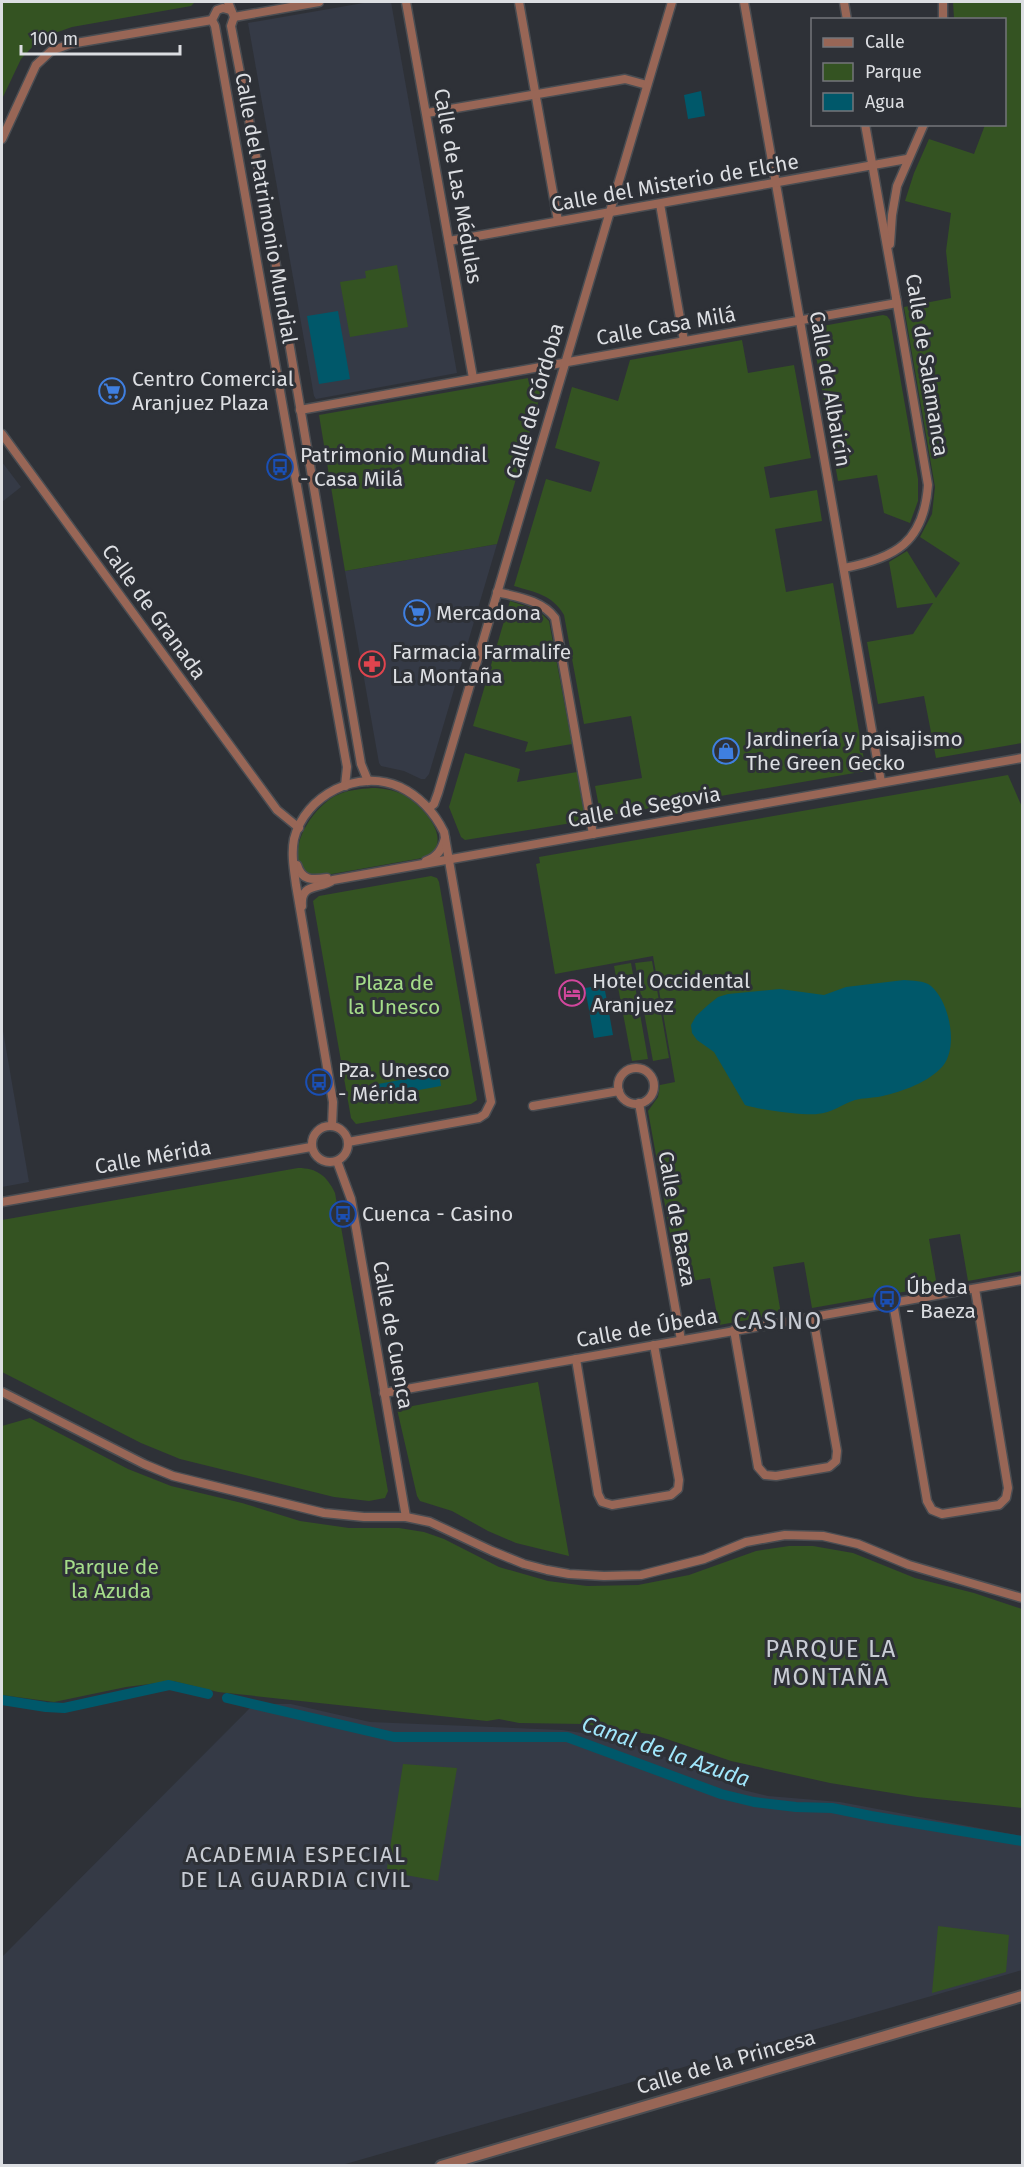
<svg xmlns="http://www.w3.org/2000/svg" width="1024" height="2167" font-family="'Fira Sans',sans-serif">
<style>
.built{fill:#353a46}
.green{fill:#345322}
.water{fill:#00586a}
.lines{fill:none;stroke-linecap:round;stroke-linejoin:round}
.canal{stroke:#00586a;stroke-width:10}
.minor-casing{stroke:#4a4d52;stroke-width:11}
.tertiary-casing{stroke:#4a4d52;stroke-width:14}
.minor{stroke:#986656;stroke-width:8}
.tertiary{stroke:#986656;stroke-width:10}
.labels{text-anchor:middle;stroke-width:6;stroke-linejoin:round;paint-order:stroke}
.street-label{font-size:21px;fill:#dcdee2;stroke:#2e3137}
.poi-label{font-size:21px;fill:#dcdee2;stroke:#2e3137;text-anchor:start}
.park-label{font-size:21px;fill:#a5dd89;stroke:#2e3137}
.water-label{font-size:22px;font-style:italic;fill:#a0e6fb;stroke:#2e3137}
.neighbourhood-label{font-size:22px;letter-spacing:1.5px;fill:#c8ccd4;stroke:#2e3137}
.quarter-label{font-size:24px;letter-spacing:1.5px;fill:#c8ccd4;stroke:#2e3137}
</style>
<rect width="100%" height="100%" fill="#2e3137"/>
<g class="built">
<polygon points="369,2 391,2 457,373 316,399 314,396 248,23"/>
<polygon points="2,462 21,487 2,502"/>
<polygon points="497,544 429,774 425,779 421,779 404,771 381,766 379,763 345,571"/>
<polygon points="2,1025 29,1182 2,1187"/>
<polygon points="254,1704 291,1704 370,1722 562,1730 609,1737 651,1751 743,1790 768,1796 840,1802 1022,1836 1022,1970 342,2165 2,2166 2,1957"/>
</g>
<g class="green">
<polygon points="2,2 193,2 194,3 191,6 72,27 52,34 35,44 21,59 2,99"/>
<polygon points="953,2 1022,2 1022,743 936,758 924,696 878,704 867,642 913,634 933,603 897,608 889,562 907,551 936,598 960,563 920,537 932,514 935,487 904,307 951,298 946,251 951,213 905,201 914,173 929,139 974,154 985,125 1004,124 1004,20 1001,19 1001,17 954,18"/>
<polygon points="397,265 408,327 350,337 340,282 366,278 365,271"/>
<polygon points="883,315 887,316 890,320 918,479 918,501 910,523 884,513 877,475 838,481 812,333 817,327"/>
<path d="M742,340L748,373L794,365L811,458L764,467L770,498L817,490L822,521L775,529L786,592L833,583L866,771L605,816L600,812L595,786L642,778L631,716L584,724L564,615C553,595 534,592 514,586L546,479L591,492L600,462L555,448L572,387L618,401L630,360Z"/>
<polygon points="534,377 541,379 543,386 497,544 345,571 319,415"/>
<polygon points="510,601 538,610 549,621 572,744 525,752 528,742 473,726"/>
<polygon points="465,753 520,769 517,782 577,772 584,813 583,818 578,822 465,840 461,837 449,807"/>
<polygon points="1008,775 1022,807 1022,1271 968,1281 960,1234 929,1239 937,1286 812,1308 804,1262 773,1267 781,1314 719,1325 710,1278 679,1283 648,1111 658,1097 660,1085 675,1082 653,956 555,974 536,864 540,863 539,857"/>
<path d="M372,788C383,788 394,790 404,795C422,805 454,839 428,857L315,877L307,875C305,871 300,867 299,863C292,839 315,807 335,796C347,790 359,789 372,788Z"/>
<polygon points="431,876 437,878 439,882 477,1100 471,1104 356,1124 351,1118 313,901 319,896"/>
<polygon points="652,961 669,1058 653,1061 635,963"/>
<polygon points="631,963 648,1059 632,1061 614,966"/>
<path d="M298,1168C317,1168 327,1176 335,1193L388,1491L385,1498L369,1501L334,1497L180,1459L141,1443L2,1372V1220Z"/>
<polygon points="538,1382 569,1556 516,1543 488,1531 452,1511 420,1501 417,1496 397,1409"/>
<polygon points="30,1418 128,1469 171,1486 242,1503 300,1521 349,1528 399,1528 424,1532 444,1539 499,1567 548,1581 587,1586 638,1585 689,1575 756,1551 789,1546 813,1546 853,1553 915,1578 974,1593 1022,1609 1022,1808 917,1797 830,1783 731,1761 655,1735 584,1724 519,1723 499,1719 487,1721 218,1692 173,1681 126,1687 54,1702 2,1695 2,1426"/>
<polygon points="403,1764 457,1768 438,1881 389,1872 387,1868"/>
<polygon points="938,1926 1009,1935 1006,1972 932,1993"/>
</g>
<g class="water">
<polygon points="701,91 705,116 688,119 684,95"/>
<polygon points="338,311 350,379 319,384 307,316"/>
<path d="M904,980C912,981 924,980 931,986C950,1002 960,1051 940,1069C925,1084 898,1093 878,1097C871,1098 863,1098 855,1100C842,1104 832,1113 817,1114C807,1116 755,1109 745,1105L714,1052L697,1040L692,1033L691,1025L696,1016L708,1005L718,997L728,994L780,989L824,995L846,987Z"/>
<polygon points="604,985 613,1035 594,1038 585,988"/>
<polygon points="439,1073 441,1086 380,1097 378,1084"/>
</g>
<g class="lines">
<g class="canal">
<polyline points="227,1698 394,1737 567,1737 721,1794 754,1802 796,1807 832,1808 871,1816 1022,1841"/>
<polyline points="2,1700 46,1707 64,1708 169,1685 208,1694"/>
</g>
<g class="minor-casing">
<g id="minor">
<polyline points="228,2 234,17 231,26 267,213 361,764 368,781"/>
<polyline points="406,2 473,378"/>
<polyline points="519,2 558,221"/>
<polyline points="744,2 881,782"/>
<polyline points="844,2 847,20"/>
<polyline points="943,2 943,20"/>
<polyline points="230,10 223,8 217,10 212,20 215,26 347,767 345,786"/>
<polyline points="234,17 319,2"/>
<polyline points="427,113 625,79 647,85"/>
<polyline points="2,139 36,65 51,51 70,44 212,20"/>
<polyline points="660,204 684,341"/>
<polyline points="449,241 907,159"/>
<polyline points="890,244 892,215 897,186 924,124"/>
<polyline points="300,410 897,303 865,124"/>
<polyline points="2,434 277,810 299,828"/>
<path d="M844,568C896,558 924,542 928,485L896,298"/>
<path d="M497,592C517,597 542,600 555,618L593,834"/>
<polyline points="429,808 434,804 438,793 672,2"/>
<path d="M426,861C437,857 442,850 445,838"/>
<path d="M297,865C302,881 312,880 327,878"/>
<path d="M302,906C300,882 320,890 333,880L1022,758"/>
<circle cx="636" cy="1086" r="18"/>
<polyline points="639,1103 681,1340"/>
<polyline points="533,1106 619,1091"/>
<circle cx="330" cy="1144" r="18"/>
<path d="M332,1126L333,1102L296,885C294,870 291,854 294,839C305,795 358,768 400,787C421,797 434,812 444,832L491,1102L485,1114L479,1118L348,1142"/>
<polyline points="337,1161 351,1199 406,1517"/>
<polyline points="2,1202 311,1147"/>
<polyline points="893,1303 927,1501 932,1510 942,1514 999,1505 1006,1498 1008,1488 975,1289"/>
<polyline points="734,1330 758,1467 765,1475 776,1476 829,1467 836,1461 837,1451 813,1317"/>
<polyline points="576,1359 598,1494 602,1502 612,1505 671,1495 678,1489 679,1480 654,1345"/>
<polyline points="2,1392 144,1464 173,1476 324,1513 364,1517 406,1517 430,1522 492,1551 524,1564 547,1570 569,1574 604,1576 641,1575 704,1559 746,1542 785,1535 823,1536 858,1544 909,1565 1022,1598"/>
<polyline points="384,1393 1022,1280"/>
</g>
</g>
<g class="tertiary-casing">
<polyline id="tertiary" points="441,2166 1022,1996"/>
</g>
<use href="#minor" class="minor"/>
<use href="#tertiary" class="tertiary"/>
</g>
<defs>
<g id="supermarket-ring" transform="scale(1.35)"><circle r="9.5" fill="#2e3137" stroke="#3f7fe0" stroke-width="1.5"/><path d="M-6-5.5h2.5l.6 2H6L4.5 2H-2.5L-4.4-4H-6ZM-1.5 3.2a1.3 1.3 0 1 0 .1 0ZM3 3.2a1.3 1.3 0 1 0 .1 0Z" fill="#3f7fe0"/></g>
<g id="bus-ring" transform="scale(1.35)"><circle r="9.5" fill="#2e3137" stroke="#1a4fb4" stroke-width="1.5"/><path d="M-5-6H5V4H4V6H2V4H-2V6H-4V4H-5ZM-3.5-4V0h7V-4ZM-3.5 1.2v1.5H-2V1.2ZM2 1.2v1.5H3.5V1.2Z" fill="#1a4fb4"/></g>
<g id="pharmacy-ring" transform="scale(1.35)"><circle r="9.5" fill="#2e3137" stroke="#e0444e" stroke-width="1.5"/><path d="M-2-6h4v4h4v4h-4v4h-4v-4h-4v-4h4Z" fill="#e0444e"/></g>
<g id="shop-ring" transform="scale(1.35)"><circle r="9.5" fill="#2e3137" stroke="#3f7fe0" stroke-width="1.5"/><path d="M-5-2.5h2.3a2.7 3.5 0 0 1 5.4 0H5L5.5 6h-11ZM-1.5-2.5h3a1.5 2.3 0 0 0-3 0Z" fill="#3f7fe0"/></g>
<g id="hotel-ring" transform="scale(1.35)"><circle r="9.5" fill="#2e3137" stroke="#d1479c" stroke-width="1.5"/><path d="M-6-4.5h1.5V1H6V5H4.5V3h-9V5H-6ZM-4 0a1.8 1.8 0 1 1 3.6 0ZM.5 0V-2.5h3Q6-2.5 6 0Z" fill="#d1479c"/></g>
</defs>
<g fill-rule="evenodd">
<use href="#supermarket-ring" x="112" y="391"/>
<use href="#bus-ring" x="280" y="467"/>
<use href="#supermarket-ring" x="417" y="613"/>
<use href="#pharmacy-ring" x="372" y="664"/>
<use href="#shop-ring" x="726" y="751"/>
<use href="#hotel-ring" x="572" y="993"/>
<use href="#bus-ring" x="319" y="1082"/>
<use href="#bus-ring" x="343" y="1214"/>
<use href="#bus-ring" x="887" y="1299"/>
</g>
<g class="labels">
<g class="street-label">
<text transform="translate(675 183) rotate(-10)" y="7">Calle del Misterio de Elche</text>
<text transform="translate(458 186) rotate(80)" y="7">Calle de Las Médulas</text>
<text transform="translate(266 208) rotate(80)" y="7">Calle del Patrimonio Mundial</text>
<text transform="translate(666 326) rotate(-10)" y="7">Calle Casa Milá</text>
<text transform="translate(927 365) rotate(81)" y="7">Calle de Salamanca</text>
<text transform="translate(830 389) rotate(80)" y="7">Calle de Albaicín</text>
<text transform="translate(535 401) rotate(-74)" y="7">Calle de Córdoba</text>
<text transform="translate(154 612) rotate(54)" y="7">Calle de Granada</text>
<text transform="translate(644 807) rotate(-10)" y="7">Calle de Segovia</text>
<text transform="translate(153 1157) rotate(-10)" y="7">Calle Mérida</text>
<text transform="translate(677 1219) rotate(80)" y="7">Calle de Baeza</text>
<text transform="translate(647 1328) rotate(-10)" y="7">Calle de Úbeda</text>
<text transform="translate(393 1335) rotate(80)" y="7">Calle de Cuenca</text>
<text transform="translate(726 2062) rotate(-16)" y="7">Calle de la Princesa</text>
</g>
<g class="poi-label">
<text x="132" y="386">Centro Comercial<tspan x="132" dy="24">Aranjuez Plaza</tspan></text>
<text x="300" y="462">Patrimonio Mundial<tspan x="300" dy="24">- Casa Milá</tspan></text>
<text x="436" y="620">Mercadona</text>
<text x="392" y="659">Farmacia Farmalife<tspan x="392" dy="24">La Montaña</tspan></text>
<text x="746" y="746">Jardinería y paisajismo<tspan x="746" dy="24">The Green Gecko</tspan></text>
<text x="592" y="988">Hotel Occidental<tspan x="592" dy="24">Aranjuez</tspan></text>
<text x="338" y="1077">Pza. Unesco<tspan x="338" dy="24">- Mérida</tspan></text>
<text x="362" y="1221">Cuenca - Casino</text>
<text x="906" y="1294">Úbeda<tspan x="906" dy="24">- Baeza</tspan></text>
</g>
<g class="park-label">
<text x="394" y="990">Plaza de<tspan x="394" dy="24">la Unesco</tspan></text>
<text x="111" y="1574">Parque de<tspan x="111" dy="24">la Azuda</tspan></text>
</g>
<g class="water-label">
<text transform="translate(666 1751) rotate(19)" y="8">Canal de la Azuda</text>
</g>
<g class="neighbourhood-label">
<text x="296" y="1862">ACADEMIA ESPECIAL<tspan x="296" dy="25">DE LA GUARDIA CIVIL</tspan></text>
</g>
<g class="quarter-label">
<text x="778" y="1329">CASINO</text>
<text x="831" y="1657">PARQUE LA<tspan x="831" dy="28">MONTAÑA</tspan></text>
</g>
</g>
<rect width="1024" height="2167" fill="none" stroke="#dcdee2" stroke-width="6"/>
<rect x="811" y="18" width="195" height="108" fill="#2e3137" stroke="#74767b" stroke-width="1.5"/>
<rect x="823" y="38" width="30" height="9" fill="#986656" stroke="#74767b" stroke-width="1.5"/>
<text x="865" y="48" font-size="18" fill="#dcdee2">Calle</text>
<rect x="823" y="63" width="30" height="18" fill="#345322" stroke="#74767b" stroke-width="1.5"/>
<text x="865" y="78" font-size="18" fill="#dcdee2">Parque</text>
<rect x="823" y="93" width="30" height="18" fill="#00586a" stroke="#74767b" stroke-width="1.5"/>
<text x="865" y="108" font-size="18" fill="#dcdee2">Agua</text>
<path d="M21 45v9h159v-9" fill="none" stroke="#dcdee2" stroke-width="3"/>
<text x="30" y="45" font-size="18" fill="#dcdee2" stroke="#2e3137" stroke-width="4.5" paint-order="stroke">100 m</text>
</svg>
